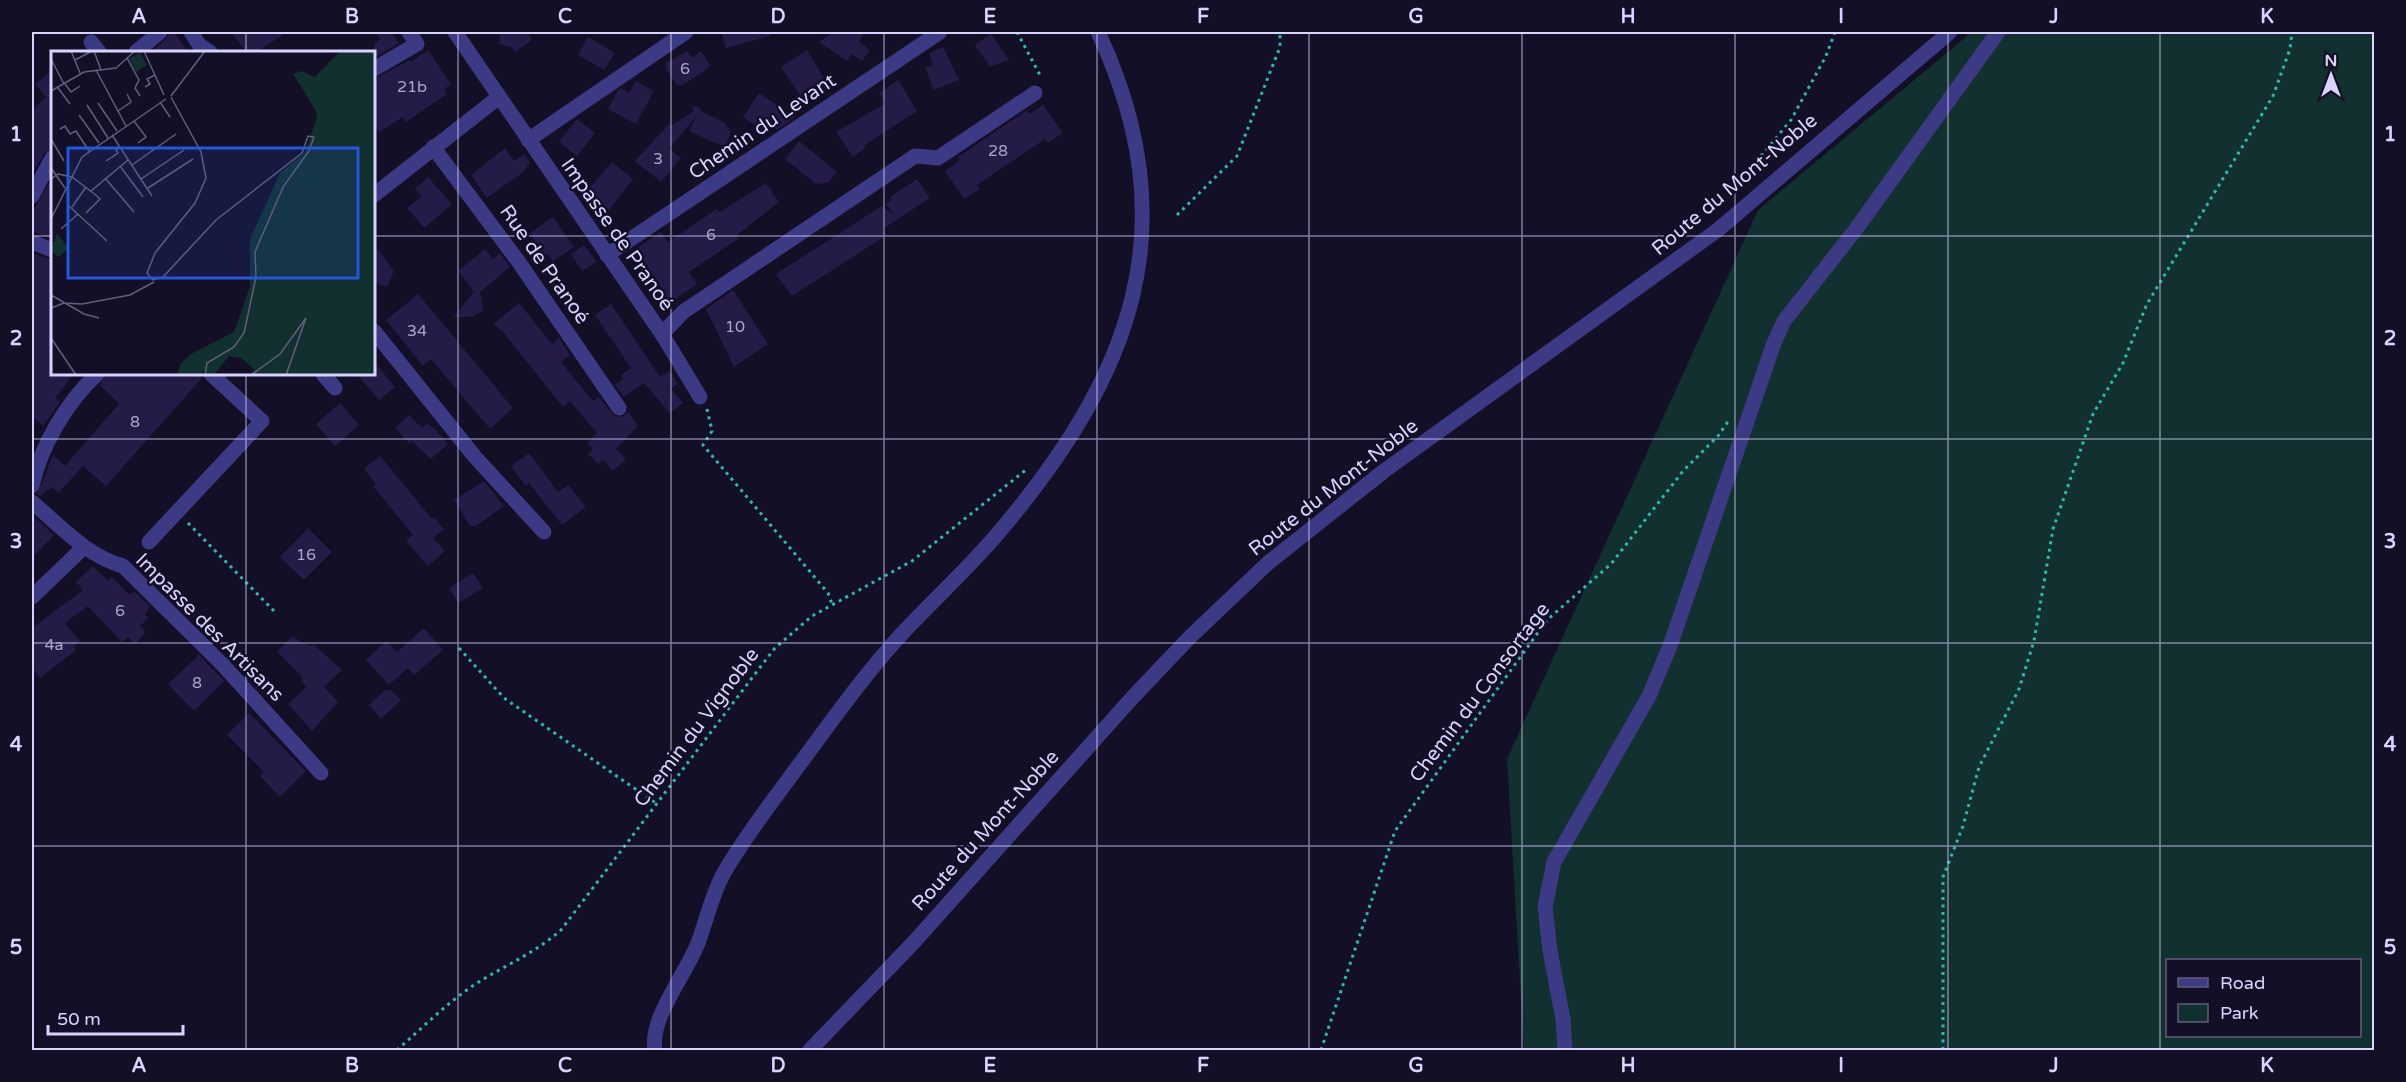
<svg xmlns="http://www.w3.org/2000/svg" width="2406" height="1082" font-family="'Varela Round',sans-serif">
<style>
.green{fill:#12302f;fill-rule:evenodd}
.building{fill:#241b47}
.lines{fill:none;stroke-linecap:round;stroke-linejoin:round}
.path{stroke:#2fb8b0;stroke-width:3;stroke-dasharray:3 4.5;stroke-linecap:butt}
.minor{stroke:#3d3a85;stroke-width:15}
.grid{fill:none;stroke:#d9d4ff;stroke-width:1.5;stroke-opacity:0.55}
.labels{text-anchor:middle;stroke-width:5;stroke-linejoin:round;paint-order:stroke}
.number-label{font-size:16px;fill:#aca6d1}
.street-label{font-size:20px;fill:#d9d4ff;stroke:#130f26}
.inset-road{fill:none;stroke:#625e7d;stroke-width:1.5}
.view{fill:#2655da;fill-opacity:0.15;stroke:#2655da;stroke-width:3}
.inset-edge{fill:none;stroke:#d9d4ff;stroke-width:3}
.neatline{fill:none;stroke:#d9d4ff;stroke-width:2}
.grid-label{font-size:20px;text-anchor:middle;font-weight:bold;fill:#d9d4ff}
</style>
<rect width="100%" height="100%" fill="#130f26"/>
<path class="green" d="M1968,32H2374V1050H1524L1507,759L1758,210L1967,36ZM2168,960H2360V1036H2168Z"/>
<g class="building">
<polygon points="170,32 174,32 188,52 151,52 166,39"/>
<polygon points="231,32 287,32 257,52 246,52"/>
<polygon points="375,32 391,32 399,43 374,58 374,44 380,39"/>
<polygon points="500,32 527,32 532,40 515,52 511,47 499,44"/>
<polygon points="721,32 770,32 770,36 726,48"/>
<polygon points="834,32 865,32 859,42 870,50 862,61 852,54 847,61 819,42"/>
<polygon points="991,34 1009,60 990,67 975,45"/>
<polygon points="588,37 615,53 604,70 578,55"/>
<polygon points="943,47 959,80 934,90 925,68 933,65 929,53"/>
<polygon points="428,50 451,84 444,89 447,94 406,122 403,117 379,132 374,125 374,79 410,60 411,62"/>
<polygon points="807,50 826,82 802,98 781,67"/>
<polygon points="687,51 692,58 701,51 711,66 683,85 677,85 666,69 666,63"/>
<polygon points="52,71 52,148 44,153 32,175 32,111 46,97 35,84"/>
<polygon points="898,80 917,111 865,145 864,149 853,157 836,132 886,103 879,93"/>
<polygon points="636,81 654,91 636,124 608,109 618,90 621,88 629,93"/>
<polygon points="759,93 795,117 777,130 769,124 764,132 743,117"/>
<polygon points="1043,105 1063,133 1048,143 1045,139 977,185 980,189 964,199 945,171 960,160 958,157 993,133 1026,111 1029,114"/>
<polygon points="691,106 700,108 701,111 725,123 731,132 725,146 713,142 689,131 696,116 669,149 681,158 661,182 635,161 670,123 672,125 694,111"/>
<polygon points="577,119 595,133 577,156 559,142"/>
<polygon points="799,141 837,172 828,183 816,184 785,159"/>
<polygon points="505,148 514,161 524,154 530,163 522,173 487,198 471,175"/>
<polygon points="612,162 633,179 608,211 587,191"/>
<polygon points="428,177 452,204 424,228 407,208 422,196 415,189"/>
<polygon points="52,178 52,240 32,231 32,212"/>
<polygon points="917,179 930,198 883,229 887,235 792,296 776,274 882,206 894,215 886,204 892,200 890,197"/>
<polygon points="766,183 779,202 736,236 738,239 689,272 697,284 671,302 635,249 661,232 668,242 717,209 720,212"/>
<polygon points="553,217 574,247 553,261 548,254 545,256 530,233"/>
<polygon points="374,245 394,271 387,287 374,283"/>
<polygon points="584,245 597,262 582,271 571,254"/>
<polygon points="485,249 493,259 500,253 510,267 480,292 483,310 473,317 454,317 474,291 458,271"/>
<polygon points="33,253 52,260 52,374 74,374 55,398 60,402 43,426 32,416"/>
<polygon points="733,290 768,344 734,367 706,309"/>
<polygon points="418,294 513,408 490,429 431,359 423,366 386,320"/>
<polygon points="519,303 552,344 559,338 570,355 561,362 593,401 599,397 615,417 624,416 628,412 638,426 616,449 626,459 613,471 603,460 598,464 588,454 593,449 587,443 597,433 570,401 563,407 503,332 493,324"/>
<polygon points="611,304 660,377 669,371 678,384 671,389 683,403 670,413 644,383 624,397 615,385 623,379 621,375 631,368 595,315"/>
<polygon points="374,361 395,387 379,400 357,374 374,374"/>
<polygon points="106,374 201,374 202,378 106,486 83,466 58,493 52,487 40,496 37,494 53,455 65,466 119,404 100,385"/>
<polygon points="340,403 359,425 335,446 316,424"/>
<polygon points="409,415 422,428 427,423 435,429 448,444 431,459 412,441 409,443 395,428"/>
<polygon points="529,453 558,492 568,485 586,507 562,525 529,483 526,486 511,466"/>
<polygon points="380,456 432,519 434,517 444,529 433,538 445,551 428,566 406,541 413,535 373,486 376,484 364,469"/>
<polygon points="484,481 504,506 476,526 470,526 454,500"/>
<polygon points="32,515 54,535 32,558"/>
<polygon points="308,528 332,552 304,580 280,557"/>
<polygon points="93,566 108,581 112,577 128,594 135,592 150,606 145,615 148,618 140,626 146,632 135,644 128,637 122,642 88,606 65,623 80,641 73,647 76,650 40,678 32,667 32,628 83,590 76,582"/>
<polygon points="473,573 483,588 458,603 449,588"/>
<polygon points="424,628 443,650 414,675 408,668 389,685 366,660 386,641 397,652"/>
<polygon points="293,636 299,641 311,646 313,644 342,670 324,687 338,702 312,731 288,704 307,687 301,681 303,678 277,651"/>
<polygon points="199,655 224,681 194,711 168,684"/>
<polygon points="385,690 391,690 401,700 381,719 369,705"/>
<polygon points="249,713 306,771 280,797 260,776 264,772 227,735"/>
</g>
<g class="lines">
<g class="path">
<polyline points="1017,32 1041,77"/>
<polyline points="1740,187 1760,157 1791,120 1826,56 1835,32"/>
<polyline points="1177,215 1237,156 1280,47 1280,32"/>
<polyline points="707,409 712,431 703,445 828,593 832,604"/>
<polyline points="188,523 274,611"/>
<polyline points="459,648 504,698 657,804"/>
<path d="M397,1050C421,1029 445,1005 471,987C501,967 534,954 561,930L758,670L775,648L812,616L912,561L1027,469"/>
<polyline points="1321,1050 1395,831 1547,620 1611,564 1683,471 1718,436 1729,420"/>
<polyline points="1943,1050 1943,877 1963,826 1979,767 2019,689 2034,641 2053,529 2093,414 2123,363 2147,304 2273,96 2290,49 2292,32"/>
</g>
<g class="minor">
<polyline points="191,32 200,46 210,52"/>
<polyline points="455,32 662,334 700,397"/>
<polyline points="91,42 99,52"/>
<polyline points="136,52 160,32"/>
<polyline points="374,69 417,44 409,32"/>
<polyline points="528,140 686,32"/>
<polyline points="433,147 518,261 619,408"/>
<polyline points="374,195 499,97"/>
<polyline points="32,196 52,158"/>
<polyline points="32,242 52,250"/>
<polyline points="607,255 940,32"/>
<polyline points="374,331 475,457 544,532"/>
<polyline points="662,334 683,312 915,156 938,158 1035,93"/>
<polyline points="323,374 335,388"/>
<path d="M32,486C41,445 67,402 97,374"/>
<path d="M32,502C60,526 87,556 123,566L222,664L321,773"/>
<polyline points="149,542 262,421 211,374"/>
<polyline points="32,597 84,547"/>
<path d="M655,1050C649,1019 686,974 698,943C707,919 712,893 725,871C746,835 772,802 796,769C829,725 861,679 898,638C931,602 968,569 1000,531C1132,375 1189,226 1098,32"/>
<polyline points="810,1050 914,942 1132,698 1189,638 1268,563 1384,471 1719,229 1950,32"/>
<polyline points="1565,1050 1563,1019 1550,951 1545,907 1554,862 1649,696 1670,646 1774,343 1784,321 1856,229 1998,32"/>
</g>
</g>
<path class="grid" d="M246,32V52M458,32V1050M671,32V1050M884,32V1050M1097,32V1050M1309,32V1050M1522,32V1050M1735,32V1050M1948,32V1050M2160,32V1050M32,236H52M374,236H2374M246,374V1050M32,439H2374M32,643H2374M32,846H2374"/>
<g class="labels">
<g class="number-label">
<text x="685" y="74">6</text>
<text x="412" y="92">21b</text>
<text x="998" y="156">28</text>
<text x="658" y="164">3</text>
<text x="711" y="240">6</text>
<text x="735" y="332">10</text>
<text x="417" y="336">34</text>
<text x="135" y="427">8</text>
<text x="306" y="560">16</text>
<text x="120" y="616">6</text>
<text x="54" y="650">4a</text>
<text x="197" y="688">8</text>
</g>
<g class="street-label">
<text transform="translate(762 126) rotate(-34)" y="7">Chemin du Levant</text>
<text transform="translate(1734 184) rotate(-40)" y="7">Route du Mont-Noble</text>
<text transform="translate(618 234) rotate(55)" y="7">Impasse de Pranoé</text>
<text transform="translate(545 264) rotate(55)" y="7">Rue de Pranoé</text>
<text transform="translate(1333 487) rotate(-38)" y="7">Route du Mont-Noble</text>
<text transform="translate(210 627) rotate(45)" y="7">Impasse des Artisans</text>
<text transform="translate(1479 692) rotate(-53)" y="7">Chemin du Consortage</text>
<text transform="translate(696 727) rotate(-53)" y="7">Chemin du Vignoble</text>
<text transform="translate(985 830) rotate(-48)" y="7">Route du Mont-Noble</text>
</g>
</g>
<g transform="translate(51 51)">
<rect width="324" height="324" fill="#130f26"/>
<path d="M289,0H324V324H200L203,318L190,307L178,305L163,324H154V319L149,324H126L130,312L140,303L183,281L199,236V188L229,122L254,101L266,66L265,60L242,23L251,20L264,26ZM89,1L96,14L85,21L78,8ZM6,183L18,197L7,206L0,199Z" fill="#12302f"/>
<path class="inset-road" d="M20,0L29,22M43,0L50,19M93,0L113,44M76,7L88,29L84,37L89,45M0,8L13,33M24,9L41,0M45,19L75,75M14,33L20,41L29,35M94,36L99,33L96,28L104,24M7,37L19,53M0,40L33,21L65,17L84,0M120,45L154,0M120,46L150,101L155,127L144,152L104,202L96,222L102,229L112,226L165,169L251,102L257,85L263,86L258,100L232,136L204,201L205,226L193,282L183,296L156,312L154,324M109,51L119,66M47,52L66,80M36,54L57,87M67,60L80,51L76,43M28,64L48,92M83,70L95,86L87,92M9,78L14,75L19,83L25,80L38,100M61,84L101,145M0,88L13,110M55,110L67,102L65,99L69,96M81,114L125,83M69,115L92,146M0,117L14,137M54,127L83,161M0,128L7,123L21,126L46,145L49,148L35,162M90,128L133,99M97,137L142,108M40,140L77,109M18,155L56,190M21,156L35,136M0,168L31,106L115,48M10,178L27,163M0,244L33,263L48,267M0,257L13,252L31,253L79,244L103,231M0,287L25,324M200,324L229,303L255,267L235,324"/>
<path class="view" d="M17,97H307V227H17Z"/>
<rect width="324" height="324" class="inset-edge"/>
</g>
<rect width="2406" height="1082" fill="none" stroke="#130f26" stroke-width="66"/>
<rect x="2166" y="959" width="195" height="78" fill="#130f26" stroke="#625e7d" stroke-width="1.5"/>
<rect x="2178" y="978" width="30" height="9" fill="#3d3a85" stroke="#625e7d" stroke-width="1.5"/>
<text x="2220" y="989" font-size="18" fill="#d9d4ff">Road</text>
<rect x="2178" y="1004" width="30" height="18" fill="#12302f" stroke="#625e7d" stroke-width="1.5"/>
<text x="2220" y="1019" font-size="18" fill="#d9d4ff">Park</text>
<g transform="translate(2331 75)" stroke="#130f26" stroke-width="4.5" paint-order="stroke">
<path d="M0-4.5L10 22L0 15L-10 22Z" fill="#d9d4ff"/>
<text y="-9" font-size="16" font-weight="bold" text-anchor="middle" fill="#d9d4ff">N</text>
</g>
<path d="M48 1025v9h135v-9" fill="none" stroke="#d9d4ff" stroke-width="3"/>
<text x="57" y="1025" font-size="18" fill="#d9d4ff" stroke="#130f26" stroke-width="4.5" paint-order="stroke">50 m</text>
<rect x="33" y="33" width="2340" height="1016" class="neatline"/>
<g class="grid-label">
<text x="139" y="23">A</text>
<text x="352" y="23">B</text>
<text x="565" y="23">C</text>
<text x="778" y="23">D</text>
<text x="990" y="23">E</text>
<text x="1203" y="23">F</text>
<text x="1416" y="23">G</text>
<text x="1628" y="23">H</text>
<text x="1841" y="23">I</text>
<text x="2054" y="23">J</text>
<text x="2267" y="23">K</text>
<text x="16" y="141">1</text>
<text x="2390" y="141">1</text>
<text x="16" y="345">2</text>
<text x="2390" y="345">2</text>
<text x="16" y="548">3</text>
<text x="2390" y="548">3</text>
<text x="16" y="751">4</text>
<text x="2390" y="751">4</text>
<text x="16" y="954">5</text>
<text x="2390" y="954">5</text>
<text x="139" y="1072">A</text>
<text x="352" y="1072">B</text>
<text x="565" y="1072">C</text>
<text x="778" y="1072">D</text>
<text x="990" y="1072">E</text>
<text x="1203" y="1072">F</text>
<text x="1416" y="1072">G</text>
<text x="1628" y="1072">H</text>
<text x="1841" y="1072">I</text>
<text x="2054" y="1072">J</text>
<text x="2267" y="1072">K</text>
</g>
</svg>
